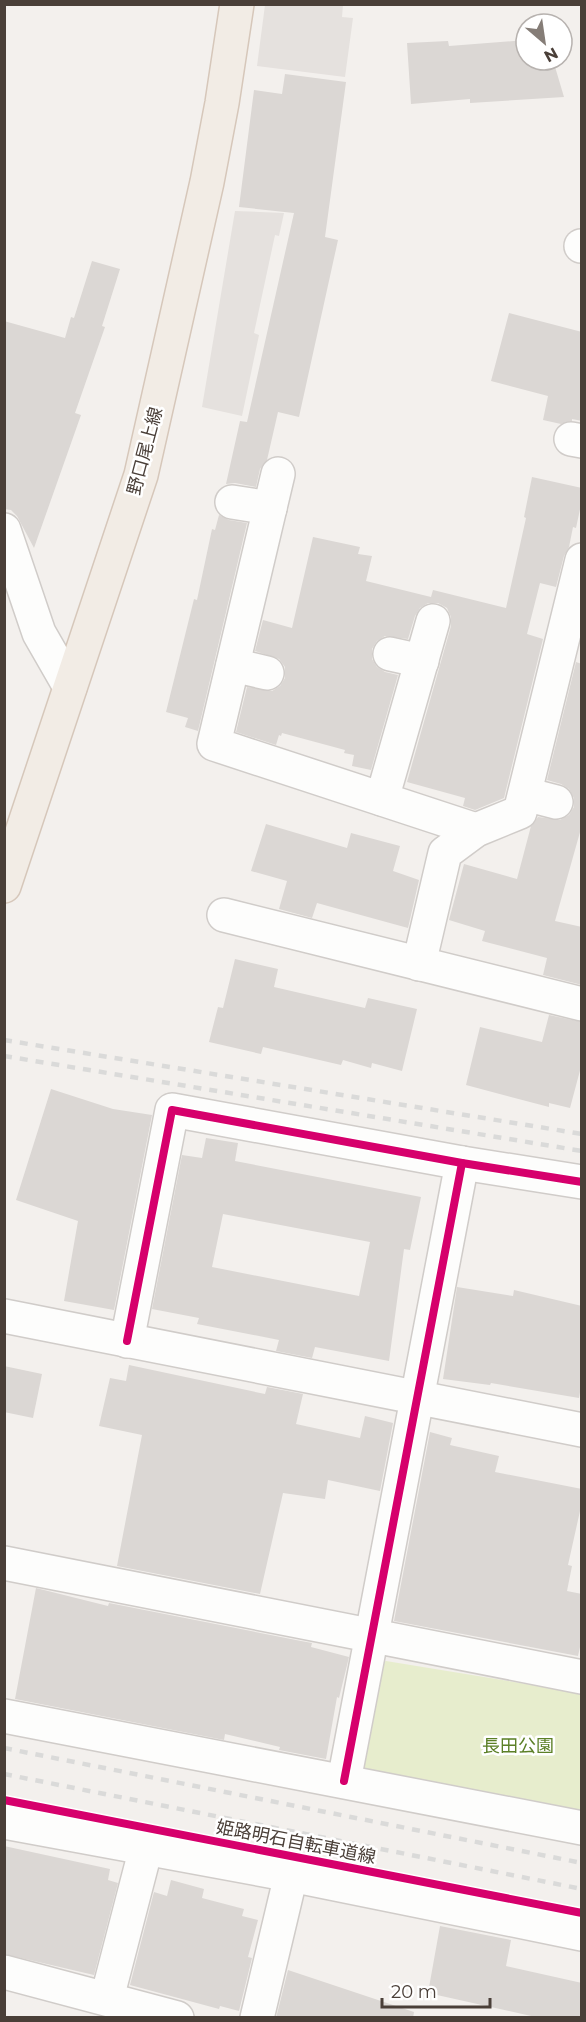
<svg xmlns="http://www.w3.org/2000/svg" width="586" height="2022" font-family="Montserrat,'Noto Sans JP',sans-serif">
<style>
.green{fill:#e7edcd}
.parking{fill:#e5e1de}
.building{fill:#dbd7d4;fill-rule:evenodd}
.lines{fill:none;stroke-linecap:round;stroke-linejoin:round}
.minor-casing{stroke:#d0ccc9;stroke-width:36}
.major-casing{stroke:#d6c7ba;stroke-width:36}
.minor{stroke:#fdfdfc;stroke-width:33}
.major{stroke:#f2ece5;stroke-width:33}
.rail{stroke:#dadad9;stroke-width:4.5;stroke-dasharray:8 8;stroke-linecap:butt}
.cycleway-casing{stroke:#fff;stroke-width:11}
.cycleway{stroke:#d6006c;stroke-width:8}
.labels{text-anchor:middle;stroke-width:5;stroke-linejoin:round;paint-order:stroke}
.street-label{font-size:18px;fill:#4a3f38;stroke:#fff}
.park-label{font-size:18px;fill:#5c8027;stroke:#fff}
</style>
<rect width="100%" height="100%" fill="#f3f0ed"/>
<polygon class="green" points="386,1661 581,1693 581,1822 363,1778 359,1763 376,1665"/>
<g class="parking">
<polygon points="265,5 343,5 342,17 353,18 345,77 257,66"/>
<polygon points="235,211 284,213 279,236 275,235 254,333 259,335 242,416 202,407"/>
</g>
<g class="building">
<polygon points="526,40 526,60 553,60 564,97 470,103 470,99 411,104 407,43 448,41 449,46"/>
<polygon points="285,74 346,82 325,237 338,240 299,417 278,412 267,460 260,469 256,487 235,483 226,484 240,421 247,422 294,213 239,207 254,90 282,94"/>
<polygon points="92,261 120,269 102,326 105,327 75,413 81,415 34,548 17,516 11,510 4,509 4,321 65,338 71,317 74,318"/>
<polygon points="509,313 582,332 582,421 572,419 572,421 561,424 543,420 548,396 491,381"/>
<polygon points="532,477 582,488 582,500 576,528 573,527 569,547 564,556 556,587 540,583 527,634 543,639 504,798 475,810 463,806 465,798 407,782 451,626 451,617 447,608 438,603 428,603 420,608 415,616 408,639 385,636 377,641 372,649 372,659 377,667 385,672 398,675 371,770 352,766 354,755 344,753 345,750 282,733 281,736 279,735 276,745 236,732 247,687 272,691 280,686 285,678 285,667 279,659 255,651 263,620 292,628 313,537 360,547 358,554 372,556 366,581 431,597 433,590 506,608 526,518 524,517"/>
<polygon points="219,515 229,520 247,523 198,731 185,727 188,718 166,712 194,599 197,600 212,529 215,530"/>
<polygon points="576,662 582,664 582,825 555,921 582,927 582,985 543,975 547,958 482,941 485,931 449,920 464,864 517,879 531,826 538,817 560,820 569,815 574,807 574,798 569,789 561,784 547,780"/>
<polygon points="266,824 347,848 351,833 400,846 393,871 419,880 408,928 317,903 312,918 279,909 287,881 251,871"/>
<polygon points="235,959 278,969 274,987 365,1008 368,998 417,1009 402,1071 372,1063 371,1068 343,1060 341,1065 263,1047 261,1054 209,1042 218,1007 223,1008"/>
<polygon points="549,1015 582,1022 582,1063 570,1108 549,1103 549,1107 466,1085 480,1027 542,1042"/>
<polygon points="51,1089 113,1109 152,1115 114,1310 64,1301 78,1221 16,1200"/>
<path d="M206,1138L238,1143L235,1161L421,1197L410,1250L404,1249L389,1361L315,1347L312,1358L276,1351L279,1340L197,1324L199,1318L152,1309L182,1155L202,1158ZM223,1214L370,1242L359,1296L212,1267Z"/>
<polygon points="457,1287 513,1296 514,1290 582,1306 582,1380 579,1398 491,1383 490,1385 443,1379"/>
<polygon points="129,1365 265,1394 267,1387 303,1394 296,1424 360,1438 365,1416 393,1423 380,1491 328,1480 325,1499 283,1493 260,1594 117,1566 142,1435 99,1426 110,1378 126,1381"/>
<polygon points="4,1366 42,1374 33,1418 4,1412"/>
<polygon points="430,1432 452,1438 450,1445 499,1456 495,1472 582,1489 582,1502 568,1565 572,1566 567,1591 582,1594 582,1638 578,1656 394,1621"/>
<polygon points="36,1588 108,1606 109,1603 301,1641 312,1643 311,1647 349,1657 339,1698 337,1697 326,1759 279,1750 280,1747 225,1734 224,1740 15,1699"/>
<polygon points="4,1846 110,1869 108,1880 118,1883 94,1975 4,1954"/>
<polygon points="171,1880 204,1889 202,1898 244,1909 242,1916 258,1920 248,1957 252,1958 239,2011 220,2006 219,2009 130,1985 154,1892 167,1896"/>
<polygon points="440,1926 511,1940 506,1966 582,1983 582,2018 540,2018 428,1993"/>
<polygon points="288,1970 414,2012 413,2018 276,2018"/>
</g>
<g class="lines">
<g class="minor-casing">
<g id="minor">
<polyline points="581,246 582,246"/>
<polyline points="571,439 582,441"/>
<polyline points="278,474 214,744 476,830"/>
<polyline points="232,502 270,508"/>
<polyline points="4,530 39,633 70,687"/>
<polyline points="390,654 422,661"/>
<polyline points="233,665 267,673"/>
<polyline points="525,794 556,802"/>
<polyline points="382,799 433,621"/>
<polyline points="224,915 582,1004"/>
<polyline points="419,964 445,853 476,830 520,812 582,560"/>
<polyline points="4,1316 582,1430"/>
<polyline points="127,1341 172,1110 462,1163 582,1182"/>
<polyline points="4,1563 582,1677"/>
<polyline points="4,1716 582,1828"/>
<polyline points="344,1781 462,1163"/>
<polyline points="4,1822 291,1875 582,1934"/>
<polyline points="4,1972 177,2018"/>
<polyline points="107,1998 146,1848"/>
<polyline points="257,2018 291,1875"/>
</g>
</g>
<g class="major-casing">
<polyline id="major" points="4,886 141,475 207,182 222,103 237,4"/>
</g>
<use href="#minor" class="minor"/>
<use href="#major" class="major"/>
<g class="rail">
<polyline points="4,1040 582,1134"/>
<polyline points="4,1056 582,1151"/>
<polyline points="4,1748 582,1863"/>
<polyline points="4,1774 582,1889"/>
</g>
<g class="cycleway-casing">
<g id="cycleway">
<polyline points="127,1341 172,1110 462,1163 582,1182"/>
<polyline points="344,1781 462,1163"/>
<polyline points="4,1800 582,1913"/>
</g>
</g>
<use href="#cycleway" class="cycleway"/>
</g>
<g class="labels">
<g class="street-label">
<text transform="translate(145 451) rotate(-75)" y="6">野口尾上線</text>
<text transform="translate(296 1842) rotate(11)" y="6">姫路明石自転車道線</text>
</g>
<g class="park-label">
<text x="518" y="1752">長田公園</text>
</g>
</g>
<rect width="586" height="2022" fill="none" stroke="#4a3f38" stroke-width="12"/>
<g transform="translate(544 42) rotate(151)"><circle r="28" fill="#ffffff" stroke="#b7b2af" stroke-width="1.5"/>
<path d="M0-4.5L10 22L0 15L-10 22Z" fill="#857d77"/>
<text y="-9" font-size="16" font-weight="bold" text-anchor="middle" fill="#4a3f38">N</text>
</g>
<path d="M382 1998v9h108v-9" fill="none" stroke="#4a3f38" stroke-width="3"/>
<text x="391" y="1998" font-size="18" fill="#4a3f38" stroke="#ffffff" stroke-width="4.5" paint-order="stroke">20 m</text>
</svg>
